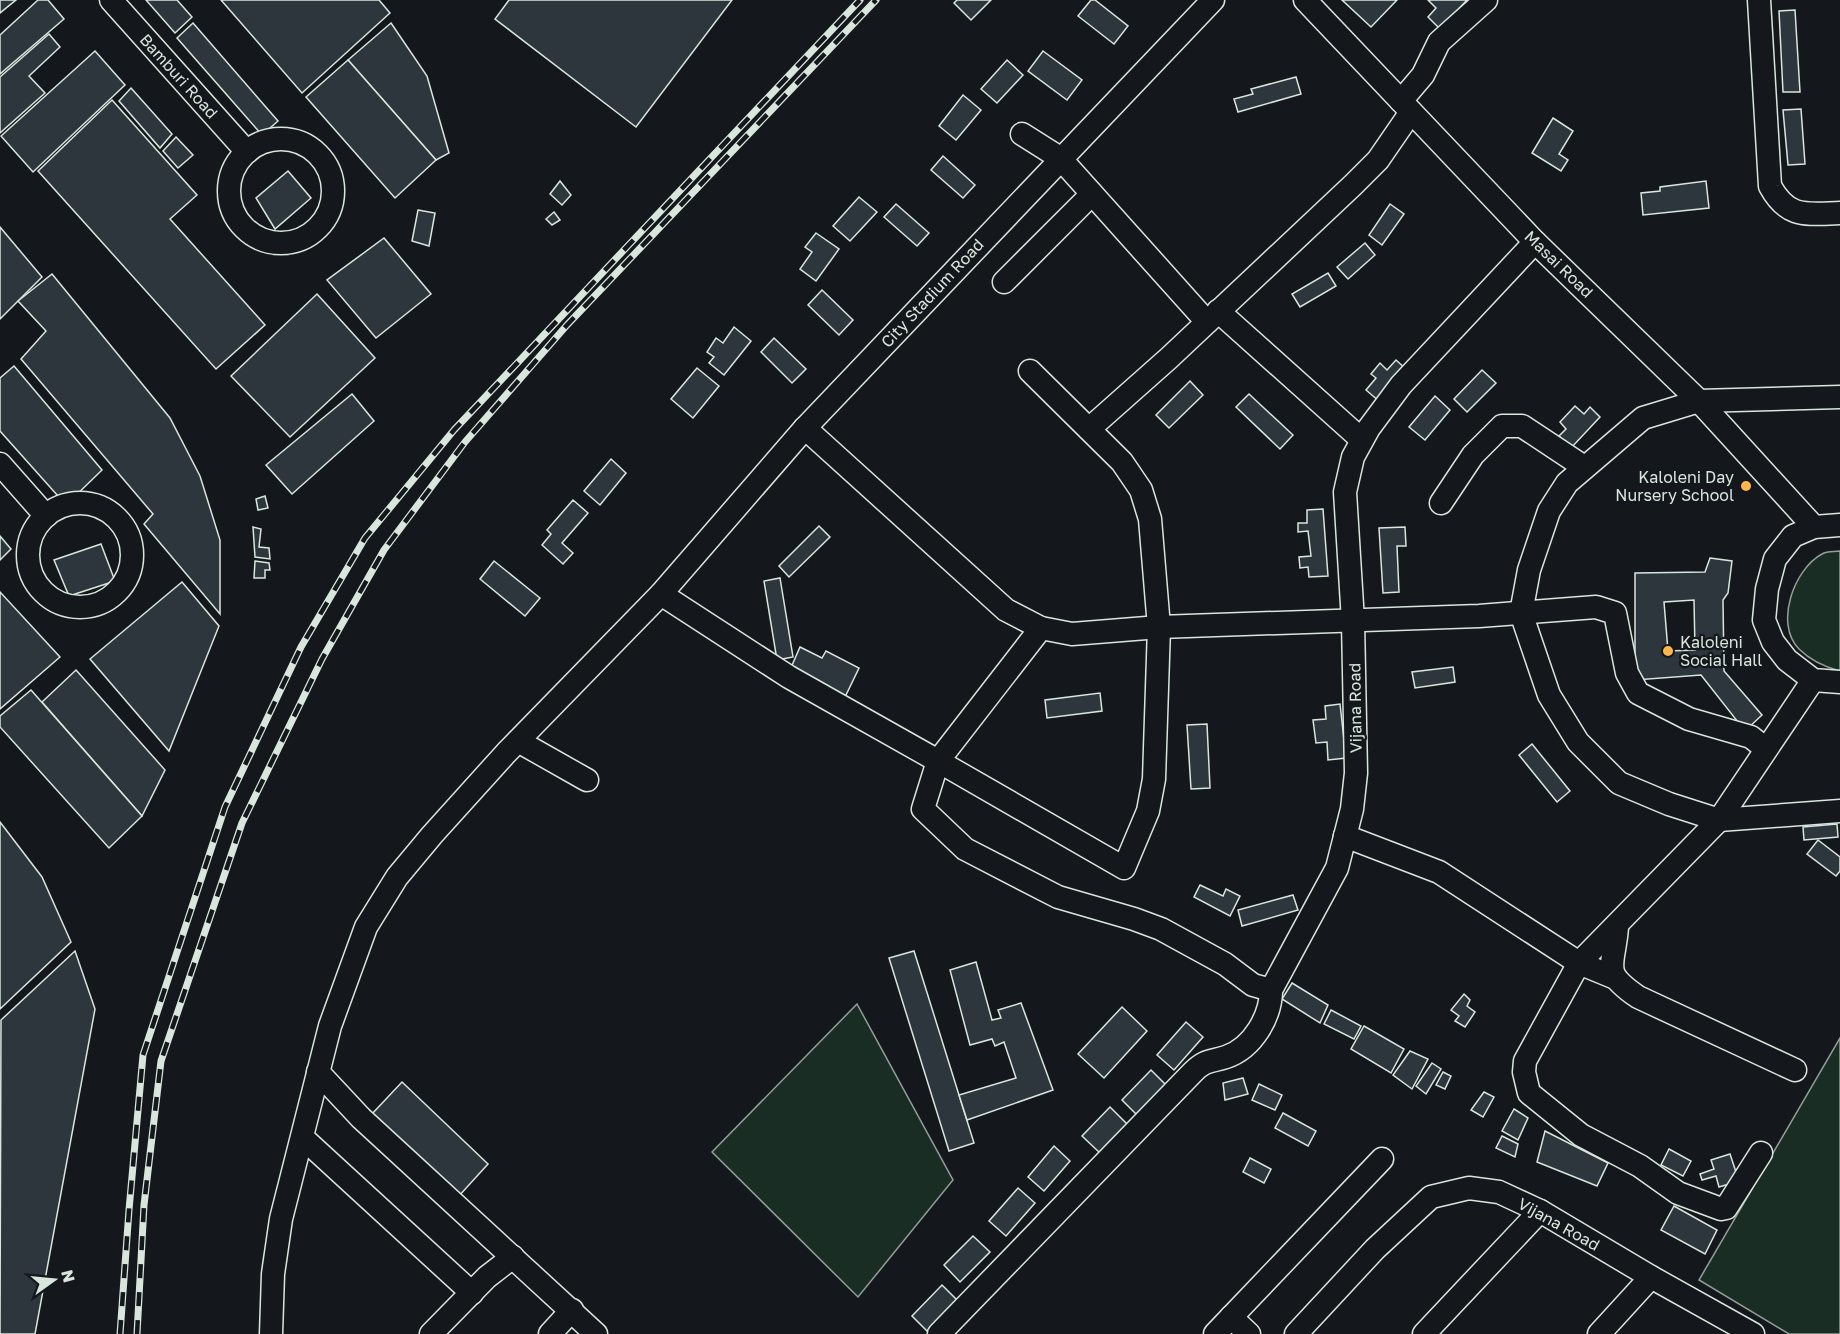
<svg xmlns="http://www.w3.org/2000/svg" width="1840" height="1334" font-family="'Golos Text',sans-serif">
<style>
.green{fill:#1a2d24;stroke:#939e99;stroke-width:1.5}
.building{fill:#2c363c;stroke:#d8e6dc;stroke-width:1.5;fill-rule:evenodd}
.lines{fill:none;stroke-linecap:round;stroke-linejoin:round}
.minor-casing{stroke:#d8e6dc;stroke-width:25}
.minor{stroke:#14181c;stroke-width:22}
.rail-casing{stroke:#d8e6dc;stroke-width:7}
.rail{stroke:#14181c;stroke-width:4.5;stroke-dasharray:14;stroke-linecap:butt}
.poi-dot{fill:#ffb74d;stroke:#14181c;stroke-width:2}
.labels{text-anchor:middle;stroke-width:4.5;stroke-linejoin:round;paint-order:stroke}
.street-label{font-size:16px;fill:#d8e6dc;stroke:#14181c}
.poi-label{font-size:16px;fill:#d8e6dc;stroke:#14181c;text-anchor:end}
</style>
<rect width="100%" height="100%" fill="#14181c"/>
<g class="green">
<path d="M1840,551V671C1825,667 1810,660 1799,649C1774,624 1794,569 1822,554C1827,551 1834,552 1840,551Z"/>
<polygon points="857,1004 953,1180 858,1297 712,1152"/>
<polygon points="1840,1038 1840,1334 1789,1334 1699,1280"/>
</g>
<g class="building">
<polygon points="0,0 16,0 0,13"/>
<polygon points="38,0 48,0 64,19 0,74 0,35"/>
<polygon points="146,0 177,0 192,17 175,33"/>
<polygon points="221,0 379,0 390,13 302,93"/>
<polygon points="509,0 732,0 636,127 495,19"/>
<polygon points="957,0 991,0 971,20 954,3"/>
<polygon points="1091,0 1095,0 1128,26 1114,44 1078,16"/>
<polygon points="1342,0 1397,0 1371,27"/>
<polygon points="1428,0 1467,0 1440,29 1428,17 1436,8"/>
<polygon points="1795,10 1800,92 1783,92 1779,11"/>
<polygon points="193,23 278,121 262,135 177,38"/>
<polygon points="391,23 427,76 449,153 436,160 348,60"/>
<polygon points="49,34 60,47 29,76 45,93 0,133 0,77"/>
<polygon points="95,51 125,85 33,172 1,136"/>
<polygon points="1043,51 1082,80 1067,100 1028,71"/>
<polygon points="348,60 436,160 395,198 306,97"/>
<polygon points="1007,60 1023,75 997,103 981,89"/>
<polygon points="1296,77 1301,94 1238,112 1234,99 1253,94 1251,89"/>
<polygon points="131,88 172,134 160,148 119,101"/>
<polygon points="963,95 981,110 956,140 939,126"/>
<polygon points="112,100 197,195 170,219 265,325 216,369 38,171"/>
<polygon points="1801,109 1805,164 1788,165 1783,110"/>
<polygon points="1553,118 1573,131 1559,154 1568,160 1561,171 1532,153"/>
<polygon points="176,137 193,155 178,168 163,151"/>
<polygon points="943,156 975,185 963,198 931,170"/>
<polygon points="288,171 311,198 275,229 256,198"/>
<polygon points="560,181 571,195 562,205 550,194"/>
<polygon points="1706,181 1709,208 1643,215 1641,193 1660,191 1660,187"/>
<polygon points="859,197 877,212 850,241 833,226"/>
<polygon points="896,204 929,233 917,246 884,217"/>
<polygon points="1390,204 1404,214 1382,245 1369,235"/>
<polygon points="418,210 435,213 429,246 412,241"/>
<polygon points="554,212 560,220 552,225 546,219"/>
<polygon points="0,227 42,277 0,319"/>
<polygon points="816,233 839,249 816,281 800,269 812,252 805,247"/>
<polygon points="384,238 431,294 376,338 327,280"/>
<polygon points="1365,243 1375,255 1348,279 1337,267"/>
<polygon points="1328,273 1336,286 1300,307 1292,294"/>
<polygon points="52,274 170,418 200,476 220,540 220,614 144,524 153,514 21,359 46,331 18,301"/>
<polygon points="822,290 853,320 839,335 808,305"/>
<polygon points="317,294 375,358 290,437 231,376"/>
<polygon points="734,327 751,341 724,375 709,363 714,357 707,352 716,338 723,343"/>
<polygon points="774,338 806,369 792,383 761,352"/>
<polygon points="1396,360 1407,370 1380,402 1366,390 1376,378 1371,374 1380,363 1387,370"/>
<polygon points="14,366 102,470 66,505 0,431 0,378"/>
<polygon points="697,368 719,386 693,418 671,399"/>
<polygon points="1482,370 1496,383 1467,412 1454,399"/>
<polygon points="1190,381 1203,395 1169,428 1156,415"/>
<polygon points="352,394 374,421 292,494 266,465"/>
<polygon points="1249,394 1293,435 1280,449 1236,407"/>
<polygon points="1435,396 1450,410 1425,440 1409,427"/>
<polygon points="1575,406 1584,414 1590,407 1600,417 1571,448 1559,436 1566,429 1560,422"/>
<polygon points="611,459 626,473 600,505 584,491"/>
<polygon points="265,496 268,508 258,510 256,499"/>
<polygon points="573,500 588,513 562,543 573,553 563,564 542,545 551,534 547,530"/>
<polygon points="1323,509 1328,576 1309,577 1308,567 1300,568 1299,557 1311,556 1308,531 1298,532 1298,523 1307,523 1307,510"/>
<polygon points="819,526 830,537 789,577 779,566"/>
<polygon points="253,527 261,529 259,547 269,548 270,559 255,557"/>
<polygon points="1405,527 1406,546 1397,546 1399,592 1383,593 1379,528"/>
<polygon points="0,536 11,549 0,560"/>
<polygon points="101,544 115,581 69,596 54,560"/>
<path d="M1710,558L1732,561L1728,593L1723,600L1724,671L1762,715L1745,731L1701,675L1635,680V573L1705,572ZM1694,600L1695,650L1668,651L1664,602Z"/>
<polygon points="255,561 269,563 270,570 265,570 265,578 254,578"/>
<polygon points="494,561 540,598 525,616 480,579"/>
<polygon points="780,578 793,657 777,660 764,581"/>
<polygon points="182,582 219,626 169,751 90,659"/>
<polygon points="0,592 60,657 0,709"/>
<polygon points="800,647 822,658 826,651 859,668 845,697 790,670"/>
<polygon points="1453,667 1455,682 1415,688 1412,672"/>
<polygon points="76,670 165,770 142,816 42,702"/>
<polygon points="31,690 142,816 109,848 0,727 0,716"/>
<polygon points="1100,693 1102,711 1047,718 1045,700"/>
<polygon points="1340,704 1346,758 1328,760 1327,742 1316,743 1313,720 1326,719 1325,706"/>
<polygon points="1207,724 1210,788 1191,789 1187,725"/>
<polygon points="1532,744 1570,791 1557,802 1519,755"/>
<polygon points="0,822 42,877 71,942 0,1009"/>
<polygon points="1837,824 1838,837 1804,840 1803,827"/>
<polygon points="1818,840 1840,857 1840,871 1836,876 1807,854"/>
<polygon points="1200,885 1223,896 1226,889 1240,896 1230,916 1194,897"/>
<polygon points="1293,895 1298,910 1242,926 1238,910"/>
<polygon points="75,951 95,1009 35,1334 0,1334 1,1020"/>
<polygon points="914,951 974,1143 949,1151 889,958"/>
<polygon points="976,962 992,1020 1001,1018 998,1010 1021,1003 1053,1090 967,1120 959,1095 1016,1078 1004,1042 995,1046 992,1039 970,1045 950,970"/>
<polygon points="1292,983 1328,1005 1320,1023 1282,999"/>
<polygon points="1464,994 1470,1000 1467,1006 1475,1012 1465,1027 1455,1021 1459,1016 1451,1010"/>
<polygon points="1122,1007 1147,1031 1104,1078 1078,1054"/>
<polygon points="1331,1010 1361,1026 1354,1039 1324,1024"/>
<polygon points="1186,1022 1203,1037 1174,1070 1157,1055"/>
<polygon points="1364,1026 1404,1049 1391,1073 1351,1049"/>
<polygon points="1410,1051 1428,1059 1412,1089 1393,1075"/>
<polygon points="1432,1063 1441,1069 1426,1094 1416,1086"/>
<polygon points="1151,1070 1167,1086 1138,1116 1122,1100"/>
<polygon points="1443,1072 1451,1076 1445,1089 1436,1085"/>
<polygon points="1243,1078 1248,1094 1225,1100 1223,1083"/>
<polygon points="402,1082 488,1164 458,1197 371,1115"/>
<polygon points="1259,1084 1282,1095 1275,1110 1252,1100"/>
<polygon points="1484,1092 1494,1097 1483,1117 1471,1110"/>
<polygon points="1110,1107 1128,1125 1100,1153 1082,1136"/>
<polygon points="1514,1109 1528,1118 1518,1140 1502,1131"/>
<polygon points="1283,1113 1316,1131 1308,1146 1275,1128"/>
<polygon points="1545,1131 1608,1163 1597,1186 1537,1162"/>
<polygon points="1502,1136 1518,1144 1515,1157 1496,1148"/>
<polygon points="1054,1146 1070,1161 1044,1191 1028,1177"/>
<polygon points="1669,1149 1691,1161 1683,1176 1661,1165"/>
<polygon points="1730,1154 1739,1181 1719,1187 1716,1176 1702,1180 1700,1174 1714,1169 1711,1160"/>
<polygon points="1250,1158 1271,1169 1264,1183 1243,1172"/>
<polygon points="1018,1188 1035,1203 1006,1236 989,1221"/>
<polygon points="1674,1206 1717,1230 1705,1254 1661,1230"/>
<polygon points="973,1236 990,1252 960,1282 944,1265"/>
<polygon points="942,1285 958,1301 927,1331 912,1316"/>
</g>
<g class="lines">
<g class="minor-casing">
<g id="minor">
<polyline points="111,0 247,152"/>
<polyline points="1305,0 1535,242 1699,401 1814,527"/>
<path d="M1759,0L1770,186C1788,219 1806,214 1840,213"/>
<polyline points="1401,101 1423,75 1439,42 1486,0"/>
<polyline points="1022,134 1060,158 1207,322"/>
<circle cx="281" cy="191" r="52"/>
<polyline points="1004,282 1092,194"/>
<polyline points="1218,311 1362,440"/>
<polyline points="1030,371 1122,462 1141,490 1150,519 1159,627 1154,779 1148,811 1124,868 938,761 1041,628"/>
<polyline points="1840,397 1699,401 1643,418 1567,483 1549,511 1529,570 1521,613 1549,695 1578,742 1619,783 1669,804 1719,820 1840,811"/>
<polyline points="805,428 1006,610 1041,628 1072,634 1159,627 1479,616 1596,607 1615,613 1627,673 1638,693 1689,719 1751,737 1766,749"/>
<polyline points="1089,429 1169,358 1353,185 1378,160 1411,112"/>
<polyline points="0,464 46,516"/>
<polyline points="1441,503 1473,455 1502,426 1522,426 1584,467"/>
<circle cx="80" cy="555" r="52"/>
<polyline points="1840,525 1814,527 1793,536 1775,559 1767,589 1764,620 1773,642 1787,660 1813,680 1840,682"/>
<polyline points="661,594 789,677 938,761 923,809 965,849 1058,897 1134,919 1161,929 1225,964 1253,985 1271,990 1337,868 1352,809 1356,773 1353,621 1345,492 1353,457 1369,428 1401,385 1535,242"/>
<polyline points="518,741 587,780"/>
<polyline points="1345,836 1439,872 1579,963 1613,977"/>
<path d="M1617,927C1614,968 1600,971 1638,997L1795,1070"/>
<polyline points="318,1072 361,1118 596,1334"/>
<polyline points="303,1138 472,1293"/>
<polyline points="1761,1153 1726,1208 1721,1209 1678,1193 1640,1166 1581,1135 1529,1093 1524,1072 1525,1061 1579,963 1719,820 1813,680"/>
<polyline points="1231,1317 1249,1334"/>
<polyline points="271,1334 273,1274 281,1219 330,1026 366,927 397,877 432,835 506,753 661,594 805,428 1213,0"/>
<polyline points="431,1334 487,1277 513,1257"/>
<polyline points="550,1334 572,1310"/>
<path d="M939,1334L1193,1072C1206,1059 1211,1062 1226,1057C1253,1048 1271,1016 1271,990"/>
<polyline points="1215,1334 1382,1159"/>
<polyline points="1296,1334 1375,1249 1431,1197 1469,1188 1499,1192 1540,1211 1651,1277 1753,1334"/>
<polyline points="1424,1334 1540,1211"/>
<polyline points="1599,1334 1651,1277"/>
</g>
</g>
<use href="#minor" class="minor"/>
<g class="rail-casing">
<g id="rail">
<polyline points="120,1334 129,1210 143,1055 225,807 301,647 365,538 454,430 860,0"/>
<polyline points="137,1334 144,1205 161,1061 242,823 322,659 384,550 465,442 567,325 876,0"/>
</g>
</g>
<use href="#rail" class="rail"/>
</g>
<g class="poi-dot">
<circle cx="1746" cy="486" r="6"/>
<circle cx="1668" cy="651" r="6"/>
</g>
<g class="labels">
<g class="street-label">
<text transform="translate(179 76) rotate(48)" y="6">Bamburi Road</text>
<text transform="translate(1559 264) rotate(44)" y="6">Masai Road</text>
<text transform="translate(932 293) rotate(-47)" y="6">City Stadium Road</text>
<text transform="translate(1355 708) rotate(-91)" y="6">Vijana Road</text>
<text transform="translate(1559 1224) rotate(29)" y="6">Vijana Road</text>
</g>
<g class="poi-label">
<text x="1734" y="483">Kaloleni Day<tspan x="1734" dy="18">Nursery School</tspan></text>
<text x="1680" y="648" text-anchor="start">Kaloleni<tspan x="1680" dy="18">Social Hall</tspan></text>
</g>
</g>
<g transform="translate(54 1280) rotate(75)" stroke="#14181c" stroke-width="4.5" paint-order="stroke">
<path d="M0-4.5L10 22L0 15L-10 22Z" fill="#d8e6dc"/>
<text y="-9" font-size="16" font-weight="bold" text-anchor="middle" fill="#d8e6dc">N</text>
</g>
</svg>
